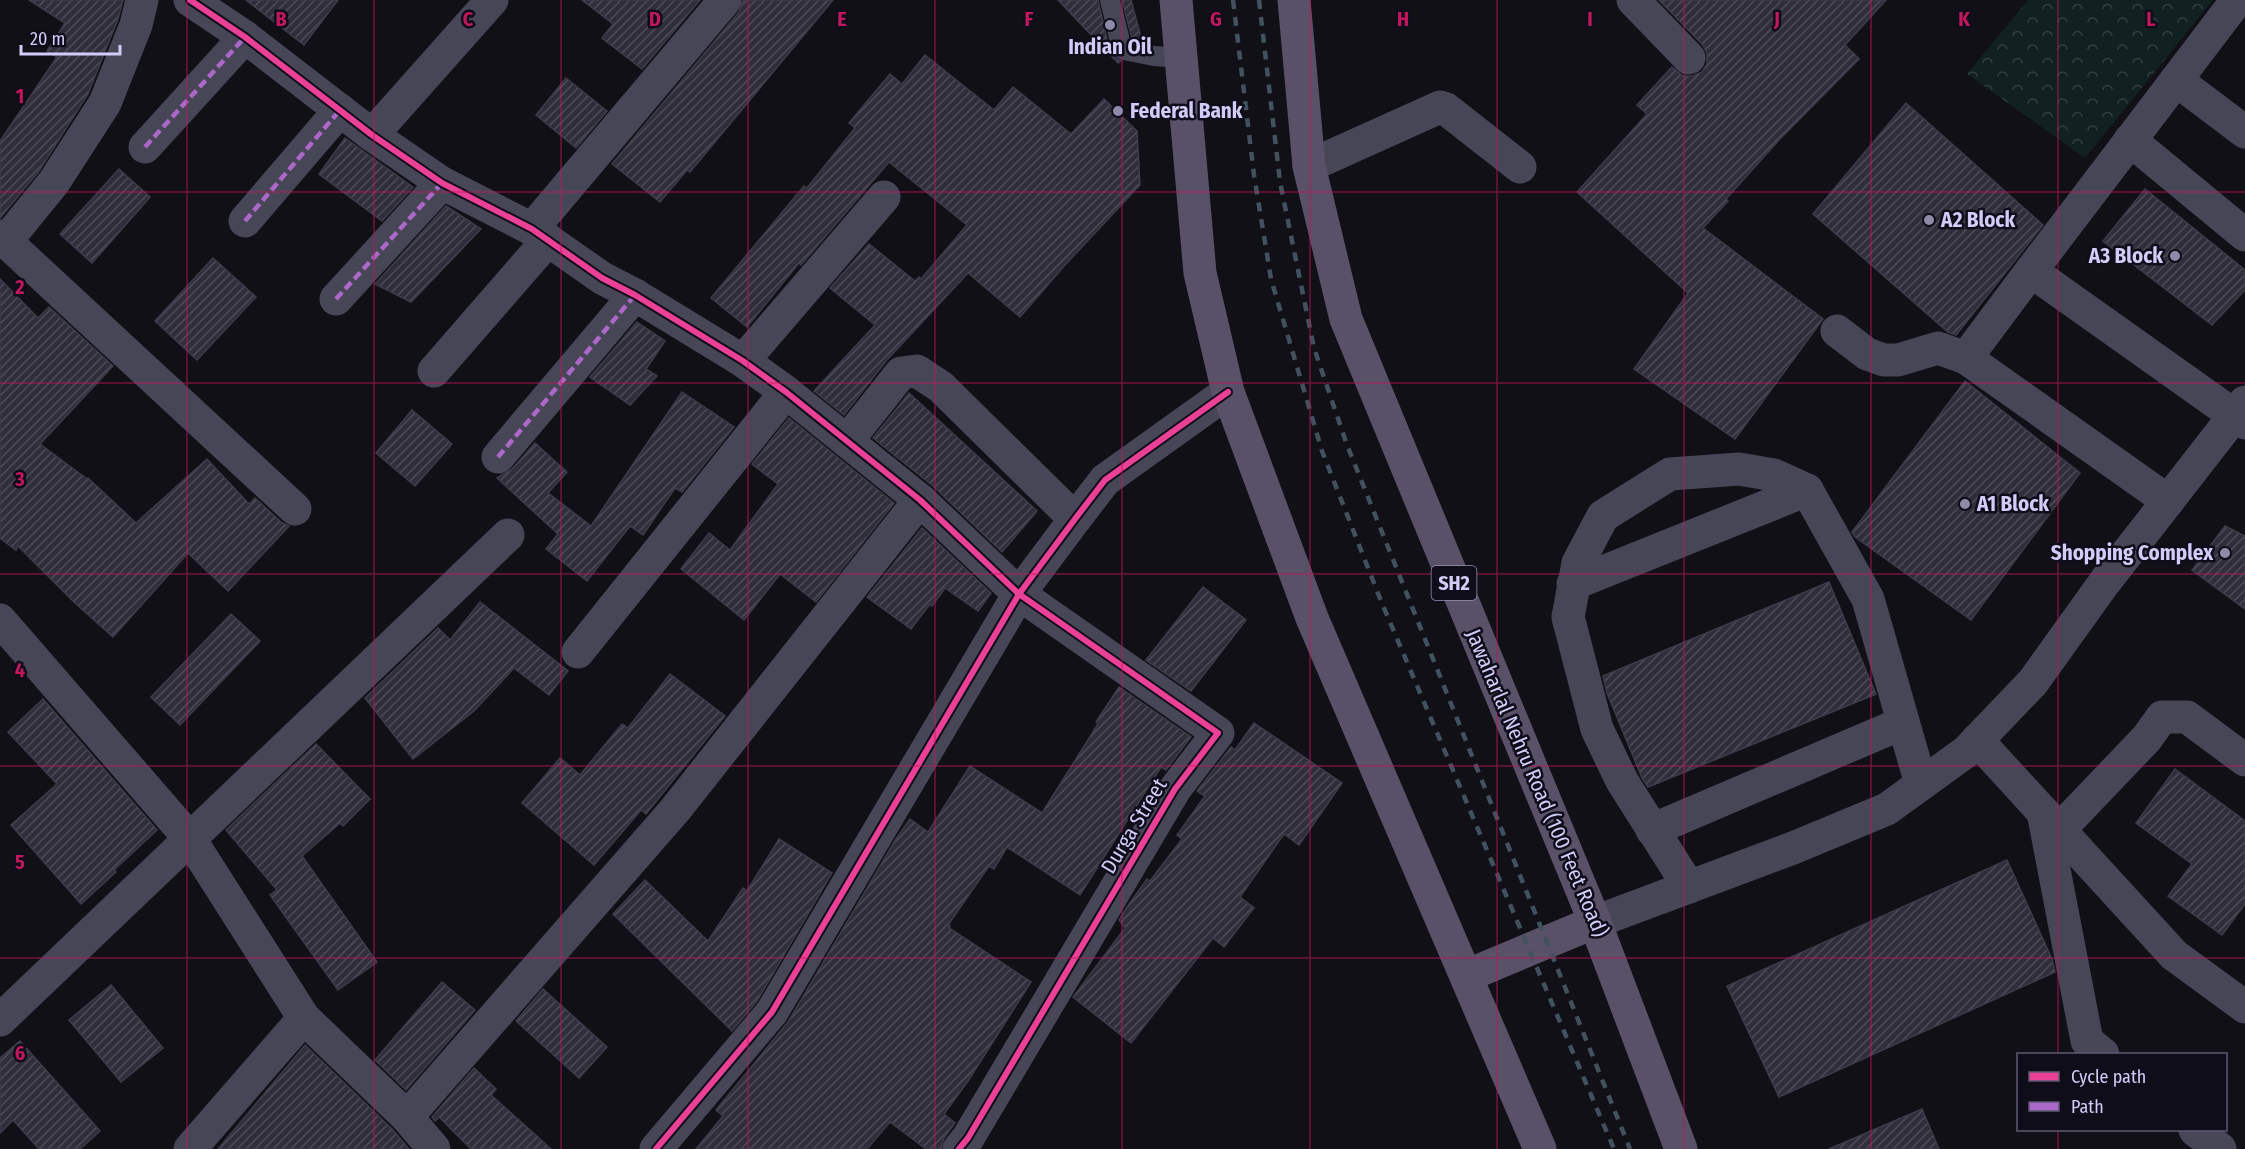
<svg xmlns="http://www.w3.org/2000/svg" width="2245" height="1149" font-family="'Fira Sans Condensed',sans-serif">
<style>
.park{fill:url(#park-crowns)}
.building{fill:url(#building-hatch);stroke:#3e3b4a;stroke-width:1.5}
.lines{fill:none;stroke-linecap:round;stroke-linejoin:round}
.lane{stroke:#474657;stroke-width:20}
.street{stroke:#474657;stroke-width:33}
.primary{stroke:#595167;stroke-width:33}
.rail{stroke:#41515d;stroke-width:4.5;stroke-dasharray:9 8;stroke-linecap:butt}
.quiet{stroke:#ac68c9;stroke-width:4.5;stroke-dasharray:9 4.5;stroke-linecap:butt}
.cycleway-casing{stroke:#0f0d1a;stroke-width:10}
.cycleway{stroke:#ea4096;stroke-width:6}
.grid{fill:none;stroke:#c2185b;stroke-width:1.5;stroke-opacity:0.55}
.poi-dot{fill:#8e8ba9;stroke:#0f0d1a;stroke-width:2}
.labels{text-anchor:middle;stroke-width:5;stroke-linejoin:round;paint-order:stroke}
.shield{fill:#0f0d1a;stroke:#9893b5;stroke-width:1.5}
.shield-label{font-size:20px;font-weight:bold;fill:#d2cdf8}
.poi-label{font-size:21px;font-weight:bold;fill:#d2cdf8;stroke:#0f0d1a;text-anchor:start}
.street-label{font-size:21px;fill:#d2cdf8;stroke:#0f0d1a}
.grid-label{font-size:20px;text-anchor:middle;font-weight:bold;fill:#c2185b;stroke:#0f0d1a;stroke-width:5;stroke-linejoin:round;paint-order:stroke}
</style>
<defs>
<pattern id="park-crowns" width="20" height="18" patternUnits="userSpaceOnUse" patternTransform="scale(1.5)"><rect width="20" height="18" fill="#112021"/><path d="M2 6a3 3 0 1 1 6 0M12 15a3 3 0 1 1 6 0" fill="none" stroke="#333f42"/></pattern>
<pattern id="building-hatch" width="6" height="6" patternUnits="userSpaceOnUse" patternTransform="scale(1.5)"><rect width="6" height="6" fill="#2f2e3a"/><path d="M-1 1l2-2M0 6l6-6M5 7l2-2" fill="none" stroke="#4c4b57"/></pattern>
</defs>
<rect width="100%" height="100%" fill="#111017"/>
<polygon class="park" points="2028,0 2213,0 2085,158 1967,74"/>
<g class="building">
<polygon points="29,0 123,0 118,19 88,94 39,171 0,218 0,141 57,57 47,51 65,23"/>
<polygon points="246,0 338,0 304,45"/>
<polygon points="582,0 700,0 642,69 602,38 613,24"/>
<polygon points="743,0 833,0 690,172 687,170 660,202 612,164 739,12"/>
<polygon points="1058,0 1098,0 1109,48 1114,57 1121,61 1118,63"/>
<polygon points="1122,0 1131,0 1142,41 1132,39"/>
<polygon points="1659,0 1886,0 1845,45 1859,59 1779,140 1726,199 1728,201 1703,228 1823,319 1735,439 1634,369 1688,293 1577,192 1647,114 1637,105 1672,67 1683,76 1693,76 1702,72 1707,64 1707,54 1703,45"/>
<polygon points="925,55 994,110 1013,87 1071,134 1104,99 1137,131 1140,185 1065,265 1020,317 968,273 886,361 844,415 814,391 875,325 830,288 869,244 915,281 919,277 921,279 967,225 889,162 801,265 799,263 747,327 711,298 804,186 807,188 855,128 849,123 890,74 902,84"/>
<polygon points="566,78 607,111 576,148 536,115"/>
<polygon points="1906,103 2043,225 1956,335 1948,332 1813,214"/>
<polygon points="345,138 413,187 382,221 319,174"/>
<polygon points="119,169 150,197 92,263 60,234"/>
<polygon points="2145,189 2245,270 2245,290 2212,325 2103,241"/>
<polygon points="446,206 481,229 411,302 375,284"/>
<polygon points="213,258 256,297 197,360 155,321"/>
<polygon points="0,279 38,318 49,307 113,366 40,444 87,479 88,478 136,523 207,459 249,504 255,498 282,523 289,526 228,591 188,553 113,637 75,603 18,546 16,550 0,538"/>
<polygon points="637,322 665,341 646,369 657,376 630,405 590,377"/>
<polygon points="1965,381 2080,473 1971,620 1855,537 1852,532"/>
<polygon points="682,392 734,427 682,492 675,488 643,535 630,526 587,581 546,549 558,534 497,478 512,469 535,443 567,472 548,493 591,526"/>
<polygon points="909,393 1037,511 1002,552 933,486 873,438"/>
<polygon points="412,410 452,444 415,486 376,453"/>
<polygon points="789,418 894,503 816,602 780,574 744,620 681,569 709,533 730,550 778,484 752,464"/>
<polygon points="2225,526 2245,536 2245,609 2192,570"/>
<polygon points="922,528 991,593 978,611 945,588 932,606 930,604 911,629 867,597"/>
<polygon points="1829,582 1876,694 1648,787 1642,778 1607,693 1603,676"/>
<polygon points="1203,587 1246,620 1191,691 1146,660"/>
<polygon points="480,602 568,671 549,695 514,668 474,711 413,759 365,698 438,628 450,640"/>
<polygon points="231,614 260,641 180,725 151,697"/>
<polygon points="670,674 725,716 646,814 641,810 594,865 522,803 560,758 580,775 622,724 628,728"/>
<polygon points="1119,687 1191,737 1166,770 1161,767 1080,895 1007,847 994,869 989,866 948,925 950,926 949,928 1031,982 968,1081 944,1114 955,1123 944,1138 941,1149 926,1149 890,1122 867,1149 696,1149 723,1116 716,1110 788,1022 896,839 910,819 928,832 970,766 1042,813 1098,724 1096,722"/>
<polygon points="43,699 157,830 114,870 116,872 81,904 11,825 57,784 8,732"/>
<polygon points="1254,723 1342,783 1299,845 1284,834 1240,897 1254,908 1224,947 1213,938 1131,1043 1073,997 1125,928 1119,920 1127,907 1147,879 1150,881 1182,839 1177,835 1205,796 1197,791 1231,747 1235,750"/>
<polygon points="316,744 370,799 343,826 340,823 302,856 377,962 338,990 270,895 277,890 226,830"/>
<polygon points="2175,769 2245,821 2245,904 2222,935 2168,896 2192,864 2136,823"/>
<polygon points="779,839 832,873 757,1001 732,1031 613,914 645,880 708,941 743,888 747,891"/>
<polygon points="2007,860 2052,959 2055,972 1779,1097 1727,986"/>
<polygon points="442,982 475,1010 406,1090 375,1060"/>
<polygon points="111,985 163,1048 121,1082 69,1020"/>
<polygon points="543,989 607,1047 579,1078 516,1021"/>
<polygon points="20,1041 100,1131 80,1149 39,1149 13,1120 0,1133 0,1058"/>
<polygon points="305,1045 393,1130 409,1149 218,1149"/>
<polygon points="474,1068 496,1089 491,1095 551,1149 471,1149 439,1117 435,1121 432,1117"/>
<polygon points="1922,1109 1939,1149 1829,1149"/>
</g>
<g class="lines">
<polyline class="lane" points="1110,0 1121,45 1124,50 1154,56 1181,58"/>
<g class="street">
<polyline points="190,0 245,37 372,135 442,183 532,229 602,278 635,295 743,361 786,392 920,500 1019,594 1218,733 1175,789 968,1138 959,1149"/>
<polyline points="1633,0 1689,58"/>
<polyline points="2237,0 2031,271 2245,423"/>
<polyline points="2176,80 2245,132"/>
<polyline points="372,135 492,0"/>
<polyline points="2130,140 2245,235"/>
<polyline points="145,147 245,37"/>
<polyline points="1309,166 1440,107 1446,109 1520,167"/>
<polyline points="245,221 340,110"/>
<polyline points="532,229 725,0"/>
<polyline points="0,236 295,509"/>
<polyline points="6,241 54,182 105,103 136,25 142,0"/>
<polyline points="336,299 442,183"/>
<polyline points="1837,331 1867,354 1884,360 1898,360 1938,348 1966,358 2168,501"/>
<polyline points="1966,358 2031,271"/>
<polyline points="743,361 884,197"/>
<polyline points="434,371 548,240"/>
<polyline points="847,441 901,373 917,371 941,387 1075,519"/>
<polyline points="498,457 635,295"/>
<polyline points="1573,584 1807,490"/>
<polyline points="0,620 190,839 304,1018 407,1117 434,1149"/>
<polyline points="578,652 786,392"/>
<polyline points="1977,740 2174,955 2245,1007"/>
<polyline points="2043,812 2087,1041 2103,1054"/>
<polyline points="2060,829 2147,738 2162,717 2187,717 2245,760"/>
<polyline points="1652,830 1903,723"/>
<polyline points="1689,887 1622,781 1597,729 1568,617 1578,563 1603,516 1670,474 1739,469 1774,475 1807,490 1868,599 1921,784"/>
<polyline points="1595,922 1793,848 1887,809 1967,751 2033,682 2104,583 2245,402"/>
<polyline points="0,1020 508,535"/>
<polyline points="407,1117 675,810 920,500"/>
<polyline points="2195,1130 2220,1149"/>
<polyline points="190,1149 304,1018"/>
<polyline points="656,1149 772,1012 1019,594 1075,519 1105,480 1228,392"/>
</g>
<g class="primary">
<polyline points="1176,0 1200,273 1228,392 1312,618 1540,1149"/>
<polyline points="1294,0 1309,166 1346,319 1595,922 1681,1149"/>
<polyline points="1466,976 1595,922"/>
</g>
<g class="rail">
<polyline points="1233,0 1254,175 1271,279 1322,451 1381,601 1614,1149"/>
<polyline points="1259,0 1280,182 1314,348 1347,445 1630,1149"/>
</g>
<g class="quiet">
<polyline points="145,147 245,37"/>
<polyline points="245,221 340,110"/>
<polyline points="336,299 442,183"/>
<polyline points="498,457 635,295"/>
</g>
<g class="cycleway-casing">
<g id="cycleway">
<polyline points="190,0 245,37 372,135 442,183 532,229 602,278 635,295 743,361 786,392 920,500 1019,594 1218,733 1175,789 968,1138 959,1149"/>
<polyline points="656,1149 772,1012 1019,594 1075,519 1105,480 1228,392"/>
</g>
</g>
<use href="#cycleway" class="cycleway"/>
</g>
<path class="grid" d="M187,0V1149M374,0V1149M561,0V1149M748,0V1149M935,0V1149M1122,0V1149M1310,0V1149M1497,0V1149M1684,0V1149M1871,0V1149M2058,0V1054M0,192H2245M0,383H2245M0,574H2245M0,766H2245M0,958H2245M2058,1130V1149"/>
<g class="poi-dot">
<circle cx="1110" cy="25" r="6"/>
<circle cx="1118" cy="111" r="6"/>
<circle cx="1929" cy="220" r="6"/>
<circle cx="2175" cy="256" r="6"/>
<circle cx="1965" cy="504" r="6"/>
<circle cx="2225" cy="553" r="6"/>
</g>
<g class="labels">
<rect class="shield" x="1431.5" y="566" width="45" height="34" rx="4.5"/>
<g class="shield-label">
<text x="1454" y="590">SH2</text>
</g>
<g class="poi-label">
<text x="1110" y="54" text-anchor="middle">Indian Oil</text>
<text x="1130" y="118">Federal Bank</text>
<text x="1941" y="227">A2 Block</text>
<text x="2163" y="263" text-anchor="end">A3 Block</text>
<text x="1977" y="511">A1 Block</text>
<text x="2213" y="560" text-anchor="end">Shopping Complex</text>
</g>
<g class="street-label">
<text transform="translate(1537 783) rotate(67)" y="7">Jawaharlal Nehru Road (100 Feet Road)</text>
<text transform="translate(1134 826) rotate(-59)" y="7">Durga Street</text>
</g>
</g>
<g class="grid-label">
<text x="281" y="26">B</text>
<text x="468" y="26">C</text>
<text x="655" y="26">D</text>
<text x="842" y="26">E</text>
<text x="1029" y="26">F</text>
<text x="1216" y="26">G</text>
<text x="1403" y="26">H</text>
<text x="1590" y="26">I</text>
<text x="1777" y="26">J</text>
<text x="1964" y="26">K</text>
<text x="2151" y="26">L</text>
<text x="20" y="103">1</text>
<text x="20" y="294">2</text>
<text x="20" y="486">3</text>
<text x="20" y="677">4</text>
<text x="20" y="869">5</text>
<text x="20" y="1060">6</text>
</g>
<rect x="2017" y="1053" width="210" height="78" fill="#0f0d1a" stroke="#5d5a73" stroke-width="1.5"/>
<rect x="2029" y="1072" width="30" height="9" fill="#ea4096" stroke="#5d5a73" stroke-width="1.5"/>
<text x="2071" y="1083" font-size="18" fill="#d2cdf8">Cycle path</text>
<rect x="2029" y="1102" width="30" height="9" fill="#ac68c9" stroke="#5d5a73" stroke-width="1.5"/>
<text x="2071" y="1113" font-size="18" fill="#d2cdf8">Path</text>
<path d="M21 45v9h99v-9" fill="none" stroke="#d2cdf8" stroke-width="3"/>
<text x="30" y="45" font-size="18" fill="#d2cdf8" stroke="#0f0d1a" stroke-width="4.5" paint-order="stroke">20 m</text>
</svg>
